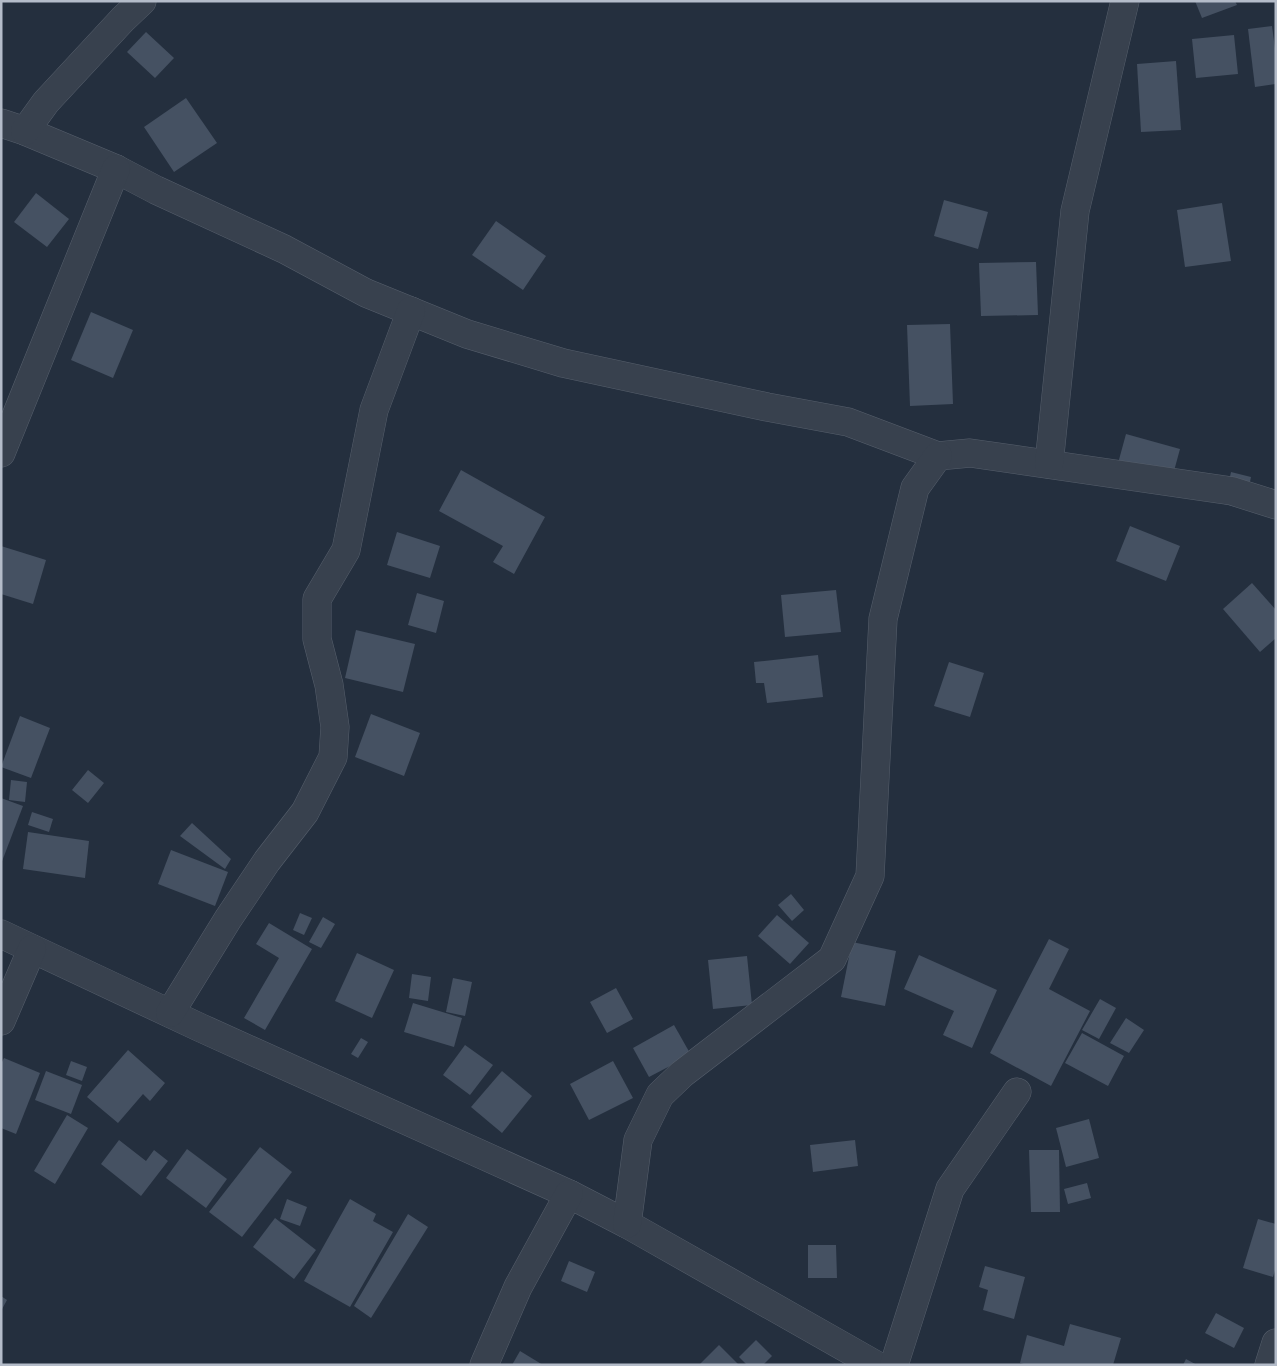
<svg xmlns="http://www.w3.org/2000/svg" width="1277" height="1366" font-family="'PT Sans',sans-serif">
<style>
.building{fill:#455162}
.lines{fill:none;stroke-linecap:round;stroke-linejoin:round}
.minor-casing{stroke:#565f6c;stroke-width:29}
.minor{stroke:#38414e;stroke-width:28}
</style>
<rect width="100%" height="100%" fill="#242f3e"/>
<g class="building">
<polygon points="1195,1 1235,1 1237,5 1202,18"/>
<polygon points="1272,26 1276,56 1276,84 1255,87 1248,29"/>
<polygon points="146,32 174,58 155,78 127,52"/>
<polygon points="1234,35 1238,74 1196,78 1192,39"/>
<polygon points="1176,61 1181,130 1141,132 1137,64"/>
<polygon points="186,98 217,143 174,172 144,127"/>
<polygon points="36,193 69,219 47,247 14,222"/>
<polygon points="944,200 988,212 978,249 934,236"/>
<polygon points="1222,203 1231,261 1185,267 1177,210"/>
<polygon points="496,221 546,256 523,290 472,255"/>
<polygon points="1036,262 1038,315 981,316 979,263"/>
<polygon points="91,312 133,330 113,378 71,360"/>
<polygon points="950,324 953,404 910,406 907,325"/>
<polygon points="1126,434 1180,449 1171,482 1117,467"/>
<polygon points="461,470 545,517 514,574 493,562 503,546 439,511"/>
<polygon points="1231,472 1251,477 1244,509 1224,504"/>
<polygon points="1130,526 1180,546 1166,581 1116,561"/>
<polygon points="397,532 440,546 430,578 387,565"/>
<polygon points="1,546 46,560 33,604 1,594"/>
<polygon points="1252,583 1276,610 1276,638 1260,652 1223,609"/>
<polygon points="836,590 841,632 785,637 781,595"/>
<polygon points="417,593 444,601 436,633 408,625"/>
<polygon points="356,630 415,644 403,692 345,678"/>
<polygon points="818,655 823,697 767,703 764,683 756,683 754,662"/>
<polygon points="949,662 984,673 970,717 934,706"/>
<polygon points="371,714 420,733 404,776 355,757"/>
<polygon points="20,716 50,728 31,778 1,767"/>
<polygon points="88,770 104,783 88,803 72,790"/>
<polygon points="11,780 27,782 25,802 9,800"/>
<polygon points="1,798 23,806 1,864"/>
<polygon points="32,812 53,819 49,832 28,825"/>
<polygon points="192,823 231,859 225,869 180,836"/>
<polygon points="28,832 89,841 85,878 23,869"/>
<polygon points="171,850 228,872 215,906 158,884"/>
<polygon points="791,894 804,910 792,921 778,905"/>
<polygon points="300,913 312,918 304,935 293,930"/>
<polygon points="777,915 809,943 790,964 758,936"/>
<polygon points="323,917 335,924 321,948 309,942"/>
<polygon points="269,923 312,949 265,1030 244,1018 279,958 256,944"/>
<polygon points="1049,939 1069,949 1049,989 1090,1011 1051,1086 990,1053"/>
<polygon points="852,942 896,951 885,1006 841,997"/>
<polygon points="357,953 394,970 372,1018 335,1001"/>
<polygon points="919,955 997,990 972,1048 943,1035 954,1011 904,989"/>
<polygon points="747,956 752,1005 713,1009 708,960"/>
<polygon points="412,974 431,977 428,1001 409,998"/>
<polygon points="453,978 472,982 465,1016 446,1012"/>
<polygon points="616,988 633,1019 607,1033 590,1002"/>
<polygon points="1100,999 1116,1008 1099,1039 1082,1030"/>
<polygon points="413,1003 462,1018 454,1047 404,1032"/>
<polygon points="1126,1018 1144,1030 1129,1053 1110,1043"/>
<polygon points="674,1025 691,1055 649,1077 633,1048"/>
<polygon points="1082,1033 1124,1056 1108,1086 1065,1063"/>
<polygon points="361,1038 368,1042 358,1058 351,1054"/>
<polygon points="465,1045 493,1065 470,1095 443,1075"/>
<polygon points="128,1050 165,1083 150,1101 143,1094 118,1123 87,1097"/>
<polygon points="4,1058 40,1073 16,1134 1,1128 1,1064"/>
<polygon points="71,1061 87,1067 82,1081 66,1075"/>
<polygon points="613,1061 633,1098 589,1120 570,1084"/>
<polygon points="46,1071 82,1085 71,1114 35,1100"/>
<polygon points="502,1071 532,1096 502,1133 471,1107"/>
<polygon points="67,1115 88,1128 55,1184 34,1171"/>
<polygon points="1089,1119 1099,1158 1066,1167 1056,1128"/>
<polygon points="119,1140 146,1161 154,1150 168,1161 141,1196 101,1164"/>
<polygon points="855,1140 858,1166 813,1172 810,1145"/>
<polygon points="260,1147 292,1172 242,1237 209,1212"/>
<polygon points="187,1149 227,1179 206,1208 166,1178"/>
<polygon points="1029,1150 1059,1150 1060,1212 1031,1212"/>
<polygon points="1087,1183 1091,1198 1068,1204 1064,1189"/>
<polygon points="287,1199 307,1207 300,1226 280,1219"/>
<polygon points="350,1199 376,1214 373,1221 393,1232 350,1307 304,1281"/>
<polygon points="408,1214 428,1227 371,1318 354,1306"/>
<polygon points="275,1218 316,1250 294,1279 253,1247"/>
<polygon points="1258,1219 1276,1224 1276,1267 1273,1277 1243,1268"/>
<polygon points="808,1245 836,1245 837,1278 808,1278"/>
<polygon points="569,1261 595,1272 587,1292 561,1281"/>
<polygon points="985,1266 1025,1277 1014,1319 983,1310 988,1290 979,1287"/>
<polygon points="1,1296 7,1300 1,1311"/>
<polygon points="1216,1313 1244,1328 1234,1348 1205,1333"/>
<polygon points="1070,1324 1121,1338 1113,1365 1027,1365 1020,1363 1027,1335 1064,1346"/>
<polygon points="756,1340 772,1356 763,1365 747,1365 739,1357"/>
<polygon points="719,1345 739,1365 699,1365"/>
<polygon points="520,1351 543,1365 512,1365"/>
<polygon points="1186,1359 1197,1365 1183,1365"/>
</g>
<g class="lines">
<g class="minor-casing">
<g id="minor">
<polyline points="1,123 25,131 116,169 156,190 284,249 366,293 467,334 563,363 767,407 848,422 938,456 970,453 1232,491 1276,505"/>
<polyline points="25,131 46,102 123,19 142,1"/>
<polyline points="1,453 116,169"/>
<polyline points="1049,464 1075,211 1125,1"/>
<polyline points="1,934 201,1028 569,1194 627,1224 876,1365"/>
<polyline points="170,1013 228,919 267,861 305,812 333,757 335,727 329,685 317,639 317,599 346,550 374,410 411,311"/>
<polyline points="1,1021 32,949"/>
<polyline points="627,1224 638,1140 660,1095 682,1074 832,959 870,876 883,619 915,488 938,456"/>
<polyline points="484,1365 518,1287 569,1194"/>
<polyline points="894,1365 950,1189 1017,1092"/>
<polyline points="1269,1365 1276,1343"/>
</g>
</g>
<use href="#minor" class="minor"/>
</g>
<rect width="1277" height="1366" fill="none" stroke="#b4bcc9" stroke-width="5"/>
</svg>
